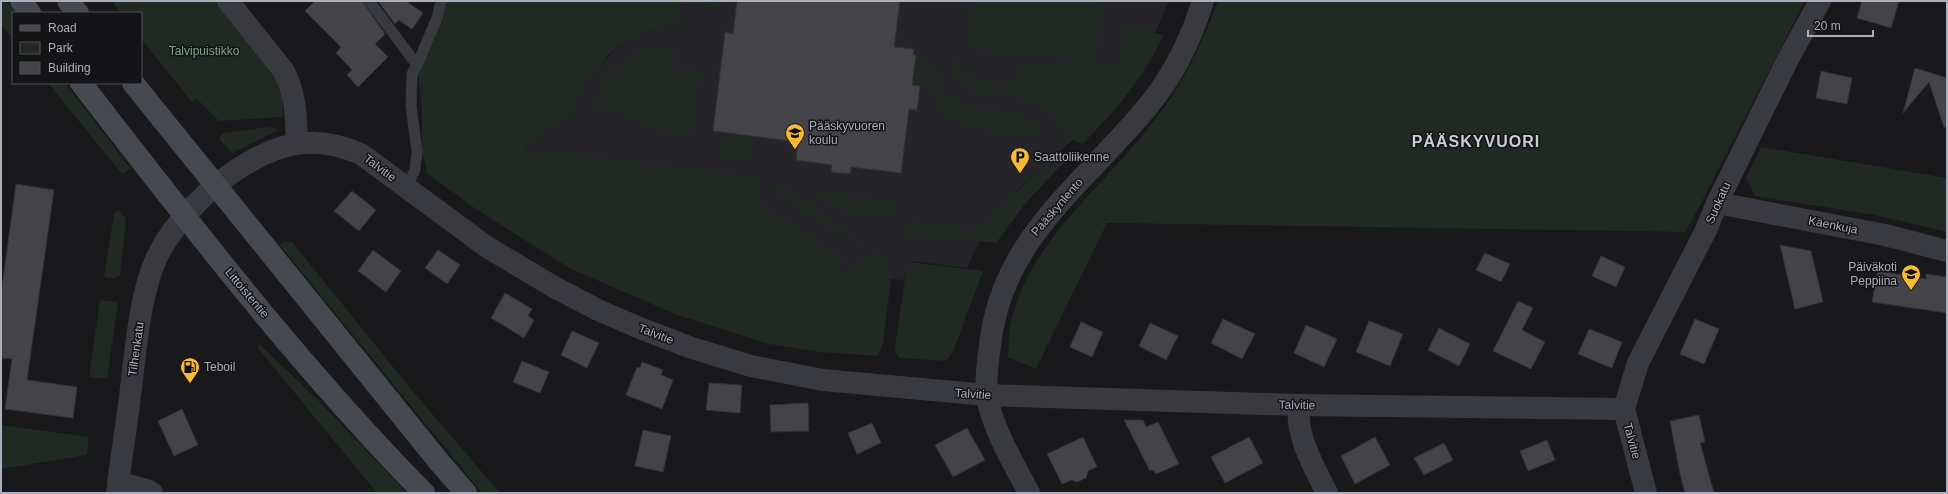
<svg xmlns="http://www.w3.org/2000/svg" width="1948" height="494" font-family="Arial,sans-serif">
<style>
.built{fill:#252428}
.green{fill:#202922}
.building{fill:#434348;stroke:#333237}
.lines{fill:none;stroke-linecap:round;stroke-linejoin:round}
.lane{stroke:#393a40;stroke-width:11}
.street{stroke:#393a40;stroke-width:22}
.secondary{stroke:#474950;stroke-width:22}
.labels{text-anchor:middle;stroke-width:3;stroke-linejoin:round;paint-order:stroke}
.park-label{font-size:12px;fill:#81a685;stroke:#141316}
.poi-label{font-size:12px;fill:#abafbb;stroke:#141316;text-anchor:start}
.street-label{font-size:12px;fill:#abafbb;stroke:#141316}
.district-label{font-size:16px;font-weight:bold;letter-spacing:1px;fill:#ccced7;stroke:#141316}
</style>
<rect width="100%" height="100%" fill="#19181b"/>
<polygon class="built" points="722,1 1169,1 1150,44 1095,119 1019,189 982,235 967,268 911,261 906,272 904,280 891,279 859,281 532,156 525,146 562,124 573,115 590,79 600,65 624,42 640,34 676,24 681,19 683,4 721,9"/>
<g class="green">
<polygon points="1,1 7,1 15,13 13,13 13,39 1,24"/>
<polygon points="112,1 216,1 238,27 274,76 282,90 283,117 219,121 196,98 192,102 141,39 141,13 121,13"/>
<path d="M434,1H722L721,9L683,4L681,19L676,24L640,34L624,42L611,53L600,65L590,79L573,115L562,124L525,146L532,156L562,153L746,176L756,178L760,188L754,198L816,241L817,239L822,242L821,244L830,251L832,249L836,252L835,254L844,260L839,267L845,271L870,254L877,252C886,260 889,268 891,279L883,343L878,356L820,352L769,344L675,314L571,269L477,210L427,173L422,151V108L417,65L440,5Z"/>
<polygon points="973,1 1102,1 1096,63 969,49"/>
<path d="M1218,1H1805L1686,232L1107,223L1036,369L1008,357C1009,347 1008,336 1010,326C1029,238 1105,187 1156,118C1184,82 1202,43 1218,1Z"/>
<path d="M1124,22L1133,23L1163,36C1144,78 1115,111 1083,144C1060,137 1052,112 1032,102C1008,89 946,103 953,60L962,59L961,74L964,76L1010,86L1015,83L1018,70L1024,63L1115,66L1122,62Z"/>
<polygon points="646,47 676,51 674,68 700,71 693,129 695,129 694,137 655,129 623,112 606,108 591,108 606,76 630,55"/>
<polygon points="916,55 927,57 925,87 912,85"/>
<path d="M935,56C938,65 936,76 941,86C957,116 993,105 1020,114C1029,117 1035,125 1041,132L1039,136C1003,131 941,135 933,89C931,78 933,67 935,56Z"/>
<polygon points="48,83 65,83 131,169 122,174"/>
<path d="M269,127L279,129C277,132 240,149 232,153L220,140V136L224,133Z"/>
<polygon points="722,135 754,140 752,161 720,157"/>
<polygon points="1761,147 1947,178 1947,232 1875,215 1755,196 1746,177"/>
<polygon points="1059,156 1067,159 1025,204 996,243 917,235 912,239 905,238 908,221 977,229 1053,158"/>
<polygon points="778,183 861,240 859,244 842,232 832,231 773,190 774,186"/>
<polygon points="815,191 897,202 895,218 839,211 815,194"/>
<polygon points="119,210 126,219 120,275 113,279 104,277 114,213"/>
<polygon points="285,241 292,242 296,247 411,389 500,493 482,493 279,244"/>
<polygon points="909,262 983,271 954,349 949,358 946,361 900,358 896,353 895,347 906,272"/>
<polygon points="100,300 118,302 107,379 89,377"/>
<polygon points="260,345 317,399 407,493 377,493 257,347"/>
<polygon points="1,425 89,437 87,455 1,469"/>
</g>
<g class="building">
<polygon points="315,1 362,1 385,34 375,44 388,57 358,87 347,75 352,70 336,53 341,47 305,11"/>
<polygon points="378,1 406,1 423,13 412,29 399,20 395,24"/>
<polygon points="737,1 900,1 894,47 914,49 913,55 916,55 912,85 920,86 917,110 909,109 901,173 851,167 850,174 831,172 832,165 796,160 798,142 713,131 725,32 733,34"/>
<polygon points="1862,1 1899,1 1891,28 1857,18"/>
<polygon points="1915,68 1947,78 1947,127 1944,127 1929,82 1903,113"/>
<polygon points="1821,71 1852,78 1847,104 1816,98"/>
<polygon points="16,184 54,190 27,380 77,387 73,418 5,409 12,359 1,358 1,294"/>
<polygon points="352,191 376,210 359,231 334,211"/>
<polygon points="1780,245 1811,251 1823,302 1795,309"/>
<polygon points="373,250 401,271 386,292 358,271"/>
<polygon points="438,250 460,265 447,284 425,268"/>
<polygon points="1485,253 1510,264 1501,282 1476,270"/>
<polygon points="1601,256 1625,267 1616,287 1592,276"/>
<polygon points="1878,271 1926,279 1926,274 1947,277 1947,313 1872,302"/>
<polygon points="505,293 532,309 528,316 534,320 524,338 491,318"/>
<polygon points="1518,301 1533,308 1522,330 1545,342 1531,369 1493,351"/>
<polygon points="1223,319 1255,334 1242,359 1211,343"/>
<polygon points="1695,319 1719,329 1704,364 1680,354"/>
<polygon points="1369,321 1403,334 1390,366 1356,352"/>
<polygon points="1081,322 1103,332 1092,357 1070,347"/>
<polygon points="1150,323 1178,336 1166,360 1139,346"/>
<polygon points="1306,325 1337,339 1324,367 1294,353"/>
<polygon points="1439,328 1470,344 1459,366 1428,350"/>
<polygon points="1589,329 1622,342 1612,368 1578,354"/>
<polygon points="572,331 599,343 587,368 561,355"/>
<polygon points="522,361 549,372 540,393 513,382"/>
<polygon points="642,362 663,370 661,375 673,380 662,409 626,395 637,367 640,368"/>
<polygon points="709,383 742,385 740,413 706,410"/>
<polygon points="808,403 809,431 771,432 770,405"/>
<polygon points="182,409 198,445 174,456 158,421"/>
<polygon points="1699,415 1705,442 1700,443 1714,493 1685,493 1680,474 1670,421"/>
<polygon points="1124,420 1143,420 1146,427 1158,422 1179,464 1156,474 1153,470 1150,471"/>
<polygon points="872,423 881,443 857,454 848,433"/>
<polygon points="967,428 985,460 953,477 935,445"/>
<polygon points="643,430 671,436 663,472 635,466"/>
<polygon points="1083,437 1097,467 1088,471 1086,478 1077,482 1071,480 1062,484 1047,454"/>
<polygon points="1249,437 1263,463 1225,483 1211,457"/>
<polygon points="1375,437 1390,465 1355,484 1341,456"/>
<polygon points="1547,440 1555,460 1528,471 1520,451"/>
<polygon points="1444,443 1453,460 1424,475 1414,458"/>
</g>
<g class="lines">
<g class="lane">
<polyline points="369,1 417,65"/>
<polyline points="406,188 415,170 417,151 411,106 412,74 417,65 437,18 441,1"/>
</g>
<g class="street">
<path d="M228,1L283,70C296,93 296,117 297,143"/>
<polyline points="1717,203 1885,235 1947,251"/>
<path d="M1299,405C1295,435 1314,467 1327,493"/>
<polyline points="1624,409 1638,363 1706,230 1717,203 1787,61 1820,1"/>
<polyline points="1624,409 1646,493"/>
<polyline points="118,482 147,490 152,493"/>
<path d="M117,493C121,458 127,423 131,388C136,347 140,294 157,257C174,221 214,182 249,162C288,140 319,136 361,154L487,247L554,287L598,310L642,329L692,348L751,366L823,380L987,395L1299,405L1624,409"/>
<path d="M1029,493C1014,464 992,428 987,396C985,379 988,361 990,345C1000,254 1059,204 1117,141C1133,124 1150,106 1163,86C1180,61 1194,30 1203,1"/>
</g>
<g class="secondary">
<polyline points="21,1 30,13"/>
<polyline points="68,1 78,13"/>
<path d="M81,83C190,224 299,366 424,493"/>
<polyline points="133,83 440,463 466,493"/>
</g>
</g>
<defs>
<g id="school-pin" transform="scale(1)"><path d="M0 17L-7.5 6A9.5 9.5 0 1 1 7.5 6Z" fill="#f6ba35" stroke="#141316"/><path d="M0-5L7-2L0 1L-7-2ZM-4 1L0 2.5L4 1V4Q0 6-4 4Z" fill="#111"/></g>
<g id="parking-pin" transform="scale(1)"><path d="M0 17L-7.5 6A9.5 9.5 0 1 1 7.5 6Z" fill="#f6ba35" stroke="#141316"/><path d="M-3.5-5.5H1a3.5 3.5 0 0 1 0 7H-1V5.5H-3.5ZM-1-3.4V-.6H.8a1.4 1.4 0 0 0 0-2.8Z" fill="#111"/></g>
<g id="fuel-pin" transform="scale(1)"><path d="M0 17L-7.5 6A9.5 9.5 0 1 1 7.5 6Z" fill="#f6ba35" stroke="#141316"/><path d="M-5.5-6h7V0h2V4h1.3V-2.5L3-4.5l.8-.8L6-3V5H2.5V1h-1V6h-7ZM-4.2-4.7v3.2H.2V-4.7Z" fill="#111"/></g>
</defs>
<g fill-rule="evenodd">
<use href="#school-pin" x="795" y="133"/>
<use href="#parking-pin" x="1020" y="157"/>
<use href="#school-pin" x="1911" y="274"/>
<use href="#fuel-pin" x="190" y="367"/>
</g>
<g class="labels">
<g class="park-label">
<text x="204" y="55">Talvipuistikko</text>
</g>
<g class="poi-label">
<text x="809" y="130">Pääskyvuoren<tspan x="809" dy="14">koulu</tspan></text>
<text x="1034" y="161">Saattoliikenne</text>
<text x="1897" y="271" text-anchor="end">Päiväkoti<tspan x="1897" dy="14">Peppiina</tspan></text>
<text x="204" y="371">Teboil</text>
</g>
<g class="street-label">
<text transform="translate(380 168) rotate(37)" y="4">Talvitie</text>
<text transform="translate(1718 203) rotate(-66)" y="4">Suokatu</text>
<text transform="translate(1057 207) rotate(-49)" y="4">Pääskynlento</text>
<text transform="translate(1833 225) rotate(11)" y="4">Käenkuja</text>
<text transform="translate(247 293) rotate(50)" y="4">Littoistentie</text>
<text transform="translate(656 334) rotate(21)" y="4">Talvitie</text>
<text transform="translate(136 349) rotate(-82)" y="4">Tilhenkatu</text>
<text transform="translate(973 394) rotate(4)" y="4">Talvitie</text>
<text transform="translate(1297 405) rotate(1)" y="4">Talvitie</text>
<text transform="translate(1632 441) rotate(75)" y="4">Talvitie</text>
</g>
<g class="district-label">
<text x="1476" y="147">PÄÄSKYVUORI</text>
</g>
</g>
<rect width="1948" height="494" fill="none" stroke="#abafbb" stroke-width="4"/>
<rect x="12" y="12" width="130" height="72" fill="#141316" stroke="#505158"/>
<rect x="20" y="25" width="20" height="6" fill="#474950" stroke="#505158"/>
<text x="48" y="32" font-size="12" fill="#abafbb">Road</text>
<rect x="20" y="42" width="20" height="12" fill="#202922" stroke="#505158"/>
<text x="48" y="52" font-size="12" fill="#abafbb">Park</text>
<rect x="20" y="62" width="20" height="12" fill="#434348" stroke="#505158"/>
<text x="48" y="72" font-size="12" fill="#abafbb">Building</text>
<path d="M1808 30v6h65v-6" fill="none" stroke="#abafbb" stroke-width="2"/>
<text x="1814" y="30" font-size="12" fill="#abafbb" stroke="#141316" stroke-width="3" paint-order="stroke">20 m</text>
</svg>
